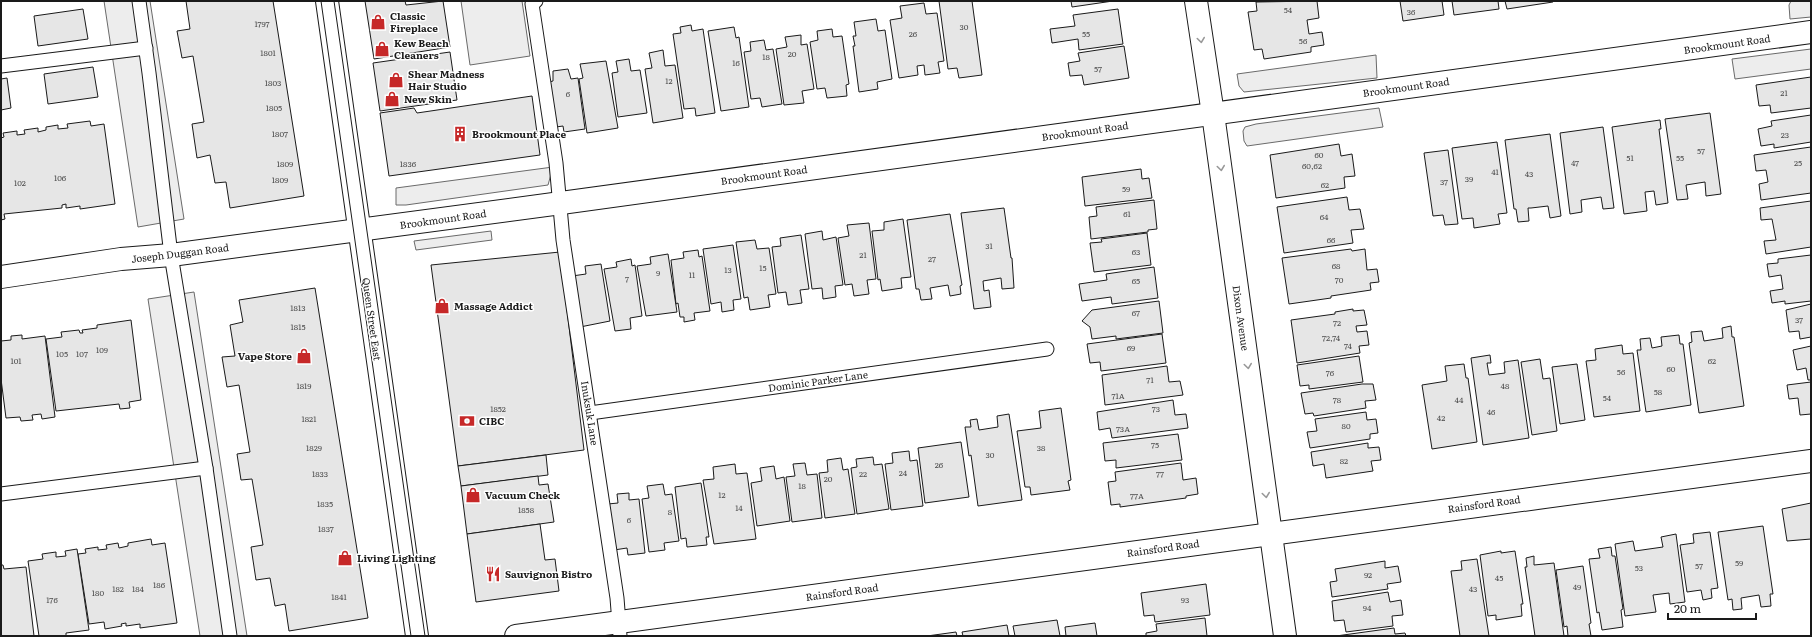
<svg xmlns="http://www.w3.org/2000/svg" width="1812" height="637" font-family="Literata,serif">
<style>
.built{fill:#ededed;stroke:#6a6a6a}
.building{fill:#e6e6e6;stroke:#1a1a1a}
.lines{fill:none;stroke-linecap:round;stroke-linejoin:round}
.lane-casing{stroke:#1a1a1a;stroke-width:15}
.street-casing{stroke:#1a1a1a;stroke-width:24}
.secondary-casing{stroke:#1a1a1a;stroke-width:24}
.lane{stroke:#fff;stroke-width:13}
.street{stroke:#fff;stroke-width:22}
.secondary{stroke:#fff;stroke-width:22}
.tram{stroke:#1a1a1a;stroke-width:1}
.oneway{stroke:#989898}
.labels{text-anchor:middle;stroke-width:3;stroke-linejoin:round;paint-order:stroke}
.number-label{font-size:8px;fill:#4d4d4d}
.poi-label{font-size:10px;font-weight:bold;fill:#1a1a1a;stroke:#fff;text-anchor:start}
.street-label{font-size:10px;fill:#1a1a1a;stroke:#fff}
</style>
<rect width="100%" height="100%" fill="#fff"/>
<g class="built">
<polygon points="104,1 150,1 184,219 138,227"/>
<polygon points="461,1 522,1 530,56 470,65"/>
<polygon points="1791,1 1811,1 1811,17 1790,19 1789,5"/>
<polygon points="1811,49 1811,69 1735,79 1732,59"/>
<polygon points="1376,55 1377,78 1244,92 1239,86 1237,74"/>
<polygon points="1379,108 1383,127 1247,146 1244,141 1243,131 1245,127 1256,124"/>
<polygon points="553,167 548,185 406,205 396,205 396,188"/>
<polygon points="491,231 492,240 416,250 414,241"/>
<polygon points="194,292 247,636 200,636 148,299"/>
</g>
<g class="building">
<polygon points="186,1 273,1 304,196 230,208 226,182 215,183 210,155 197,158 192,124 204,122 193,56 182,58 177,31 190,29"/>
<polygon points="365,1 405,1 406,5 443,1 450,47 374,59"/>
<polygon points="939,1 972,1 982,75 959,78 957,68 948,69"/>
<polygon points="1071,1 1113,1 1072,7"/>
<polygon points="1317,1 1319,18 1307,20 1309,34 1322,32 1324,45 1311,47 1311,52 1264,59 1262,49 1254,50 1248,12 1257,11 1256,2"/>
<polygon points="1400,1 1442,1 1444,15 1403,21"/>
<polygon points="1452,1 1498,1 1499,9 1454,15"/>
<polygon points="1505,1 1553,1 1553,2 1507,9"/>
<polygon points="924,3 926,14 937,13 944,61 938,62 940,73 925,75 924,65 917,66 918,75 899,78 890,20 902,18 900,6"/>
<polygon points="83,9 88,39 38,46 34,16"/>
<polygon points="1118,9 1123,44 1079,50 1078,39 1052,43 1050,29 1075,26 1073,15"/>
<polygon points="876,19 878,31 885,30 892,79 877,82 878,89 859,92 853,46 855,46 853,36 856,36 854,22"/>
<polygon points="691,25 692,31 703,29 715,113 696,116 695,108 684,109 673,34 681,33 680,27"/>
<polygon points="734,27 736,38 739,37 749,107 721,111 708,31"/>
<polygon points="832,29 833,37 842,36 849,84 846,85 847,96 827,98 825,88 817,89 810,42 818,40 817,31"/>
<polygon points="801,35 801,45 807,44 814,89 802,91 804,103 784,105 776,49 787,47 785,37"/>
<polygon points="764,40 766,50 773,49 782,104 762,107 760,98 751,99 744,52 751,51 750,42"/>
<polygon points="1124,46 1129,78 1084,85 1082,75 1070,76 1068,63 1080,61 1078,53"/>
<polygon points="663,50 665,66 675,65 683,118 653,123 645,69 652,68 649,53"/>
<polygon points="450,52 457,100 380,111 373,63"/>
<polygon points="629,59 631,71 640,70 647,113 618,117 612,73 618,72 616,61"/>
<polygon points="606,61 618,128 587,133 579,79 583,78 580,64"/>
<polygon points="93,67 98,97 48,104 44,74"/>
<polygon points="568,69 571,79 578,78 585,129 564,132 563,126 556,127 549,82 553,81 553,71"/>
<polygon points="1811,77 1811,108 1771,113 1770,105 1759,106 1756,85"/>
<polygon points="7,78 11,108 1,110 1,79"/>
<polygon points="532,96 540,155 389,176 380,113 414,108 417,113"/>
<polygon points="1710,113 1721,194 1706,196 1705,182 1686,185 1688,199 1677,200 1665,119"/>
<polygon points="1811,115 1811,142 1774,148 1774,144 1761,146 1758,129 1772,126 1771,121"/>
<polygon points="1660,120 1661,129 1659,129 1668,203 1656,205 1654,191 1645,192 1647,211 1624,214 1612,127"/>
<polygon points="90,121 91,126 104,124 115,204 80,209 80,206 66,208 66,204 62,205 62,208 4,214 5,219 1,220 1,138 4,137 3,133 17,131 17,135 25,134 24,130 38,128 38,132 46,130 46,127 58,125 58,129 68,128 67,124"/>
<polygon points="1603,127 1614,208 1603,209 1601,197 1581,200 1582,212 1570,214 1560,133"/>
<polygon points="1550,134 1561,216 1550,218 1548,206 1531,208 1528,208 1529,221 1518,222 1516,209 1514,209 1505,140"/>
<polygon points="1497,142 1507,213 1498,214 1500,224 1474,228 1473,218 1462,219 1452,148"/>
<polygon points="1339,144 1341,156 1352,154 1355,176 1344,177 1345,188 1276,198 1270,155"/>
<polygon points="1811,147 1811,193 1761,200 1759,184 1768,182 1766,170 1756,171 1754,155"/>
<polygon points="1448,150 1458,224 1445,225 1443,215 1433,216 1424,153"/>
<polygon points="1141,169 1142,179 1149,178 1152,198 1085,206 1082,177"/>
<polygon points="1347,197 1349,210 1360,209 1364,229 1351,230 1353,243 1284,253 1277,207"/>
<polygon points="1154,200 1157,229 1148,230 1148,232 1091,239 1089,217 1097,216 1096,207"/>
<polygon points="1811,201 1811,247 1766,254 1764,241 1776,240 1772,219 1761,220 1760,208"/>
<polygon points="1004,208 1011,258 1012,258 1014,288 1002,289 1001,278 983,281 984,291 989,290 991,307 974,309 961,213"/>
<polygon points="950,214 962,285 960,286 961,294 950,296 948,285 930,288 932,299 921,300 919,289 916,289 907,220"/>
<polygon points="903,219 911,277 901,278 902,288 882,291 880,279 878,280 872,231 884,230 884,222"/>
<polygon points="869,223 876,279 867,280 869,294 854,296 852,284 845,285 838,238 849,236 847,225"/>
<polygon points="822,231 823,240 836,237 843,285 835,286 836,297 823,299 822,288 812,289 805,234"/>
<polygon points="1147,233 1151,265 1094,272 1090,243 1102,242 1101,239"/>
<polygon points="801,235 809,289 800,290 802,303 788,305 786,292 778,293 772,247 781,246 780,238"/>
<polygon points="755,240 757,249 769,248 776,294 768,295 770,307 750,310 748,297 744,298 736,242"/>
<polygon points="733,245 741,299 733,300 734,310 722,312 721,302 711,304 703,249"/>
<polygon points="1351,249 1352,251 1365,249 1367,270 1377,269 1379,282 1370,283 1371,290 1331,296 1331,298 1289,304 1282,258"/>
<polygon points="698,250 699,257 702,256 710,311 694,313 695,320 684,322 684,317 680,317 678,303 676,304 671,260 684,258 683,252"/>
<polygon points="560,252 584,450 458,466 431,265"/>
<polygon points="668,254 677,312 646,316 637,266 651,264 650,257"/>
<polygon points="1811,255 1811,301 1785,304 1785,301 1772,303 1770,291 1783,289 1781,275 1769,277 1767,264 1778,263 1778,259"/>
<polygon points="631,259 632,266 635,265 642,316 630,318 631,329 615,331 604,269 617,267 616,262"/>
<polygon points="601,264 610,321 580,327 572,276 586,274 585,266"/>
<polygon points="1154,267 1158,298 1112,304 1111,297 1082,301 1079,284 1107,280 1106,274"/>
<polygon points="315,288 368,618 289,631 285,604 275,606 270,578 256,580 251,547 263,545 252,479 241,480 237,454 250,452 239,385 227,387 222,357 235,356 230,325 243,322 239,300"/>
<polygon points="1159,301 1163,333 1116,339 1116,336 1092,339 1090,327 1082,321 1092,310"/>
<polygon points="1811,304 1811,337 1800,339 1799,331 1789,332 1786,310"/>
<polygon points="1353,309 1353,311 1364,310 1367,325 1356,326 1357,332 1367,331 1369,345 1359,346 1360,353 1297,363 1291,320 1335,314 1335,312"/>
<polygon points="131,320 141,400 129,402 130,408 120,409 119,404 56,411 46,339 62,337 61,332 79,330 80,333 83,333 82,330 97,328 97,325"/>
<polygon points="1731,326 1732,337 1734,337 1744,406 1699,413 1689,343 1692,342 1691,332 1702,331 1704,341 1723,338 1722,328"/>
<polygon points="1162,334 1166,363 1101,371 1100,362 1090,363 1087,344"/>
<polygon points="22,335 22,339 45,336 55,417 42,419 41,414 32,415 33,420 21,421 20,417 6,418 1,379 1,341 11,340 11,336"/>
<polygon points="1679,335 1680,344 1683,344 1691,405 1646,412 1637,350 1641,350 1640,339 1650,338 1652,348 1662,346 1661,337"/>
<polygon points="1622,345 1623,354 1633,353 1640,411 1594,417 1586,361 1596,360 1595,349"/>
<polygon points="1811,346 1811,380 1808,380 1806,368 1797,370 1793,350"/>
<polygon points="1490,355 1491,363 1487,363 1489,375 1505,373 1504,362 1518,360 1529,438 1483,445 1471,358"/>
<polygon points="1359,356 1363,382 1309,389 1309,385 1300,386 1297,365"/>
<polygon points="1540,359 1543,379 1550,378 1557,431 1532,435 1521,362"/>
<polygon points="1464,364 1466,378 1468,378 1477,442 1432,449 1422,385 1447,381 1445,366"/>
<polygon points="1577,364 1585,420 1560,424 1552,367"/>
<polygon points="1167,366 1169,382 1180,381 1183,395 1105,405 1102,375"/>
<polygon points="1811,382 1811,414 1800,415 1798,398 1789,399 1787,385"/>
<polygon points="1362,384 1373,384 1376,400 1365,401 1366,408 1314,416 1313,413 1305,414 1301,393"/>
<polygon points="1173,400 1175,415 1186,414 1188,428 1112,438 1110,428 1099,430 1097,412"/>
<polygon points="1061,408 1071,480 1068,481 1070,490 1031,495 1030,487 1025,487 1017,431 1041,428 1039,411"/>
<polygon points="1366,412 1367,420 1376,419 1378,433 1370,434 1370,439 1310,448 1307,432 1317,431 1315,419"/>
<polygon points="1009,414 1022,500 978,506 971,455 969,456 965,427 971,427 970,420 977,419 979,430 998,427 997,416"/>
<polygon points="1178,434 1182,460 1116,468 1116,460 1105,461 1103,443"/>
<polygon points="961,442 969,497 925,503 918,448"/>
<polygon points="1368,443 1368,448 1379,447 1381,460 1371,461 1373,471 1326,478 1324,464 1313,466 1311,452"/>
<polygon points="909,451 910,461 917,460 923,506 891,510 885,464 893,463 892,453"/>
<polygon points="546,455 548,475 461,486 458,466"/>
<polygon points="873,457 874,465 882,464 889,509 857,514 851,468 857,467 856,459"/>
<polygon points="841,458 843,470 848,469 855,514 825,518 819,473 828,472 827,460"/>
<polygon points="805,463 807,475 817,474 822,518 792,522 786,477 795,476 793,464"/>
<polygon points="1181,463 1183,480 1196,478 1198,494 1186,496 1186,498 1120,507 1120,504 1111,505 1108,482 1116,481 1115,472"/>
<polygon points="735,464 736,474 747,473 756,539 714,544 703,480 714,479 713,467"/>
<polygon points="774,466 776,479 784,477 790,521 757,526 751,483 762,481 760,468"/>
<polygon points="538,476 539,485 548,484 554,522 467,534 461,486"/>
<polygon points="701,483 709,537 706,537 707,545 687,547 686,538 681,539 675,487"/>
<polygon points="663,484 665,495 672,494 679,541 664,543 665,550 649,552 642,499 649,498 647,486"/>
<polygon points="629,493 629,500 639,499 645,553 628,555 627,548 614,550 608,504 618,503 617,494"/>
<polygon points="1811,503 1811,539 1787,541 1782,509"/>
<polygon points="540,524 545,560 555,559 559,591 476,602 467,534"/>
<polygon points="1763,526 1773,594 1770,594 1771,606 1761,607 1759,595 1741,598 1742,609 1733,610 1732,599 1728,600 1718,532"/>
<polygon points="1710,532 1718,588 1711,589 1712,598 1703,600 1701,590 1687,592 1680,545 1694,543 1693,534"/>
<polygon points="1676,534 1685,602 1670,604 1669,593 1653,595 1656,612 1625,616 1615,544 1633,541 1635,551 1663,547 1661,537"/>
<polygon points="151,539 152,545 165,543 177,623 140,628 140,624 126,626 126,623 121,624 122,626 105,629 104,622 89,624 78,554 86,553 85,549 98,547 98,550 107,549 106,545 118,543 119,548 128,546 128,543"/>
<polygon points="1611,547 1612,556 1615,556 1623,609 1621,610 1623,627 1602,630 1599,612 1597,613 1589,559 1600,558 1598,549"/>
<polygon points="77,549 89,630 66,633 66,636 39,636 28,561 43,559 42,554 56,552 56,557 66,556 65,551"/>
<polygon points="1501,551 1501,553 1515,551 1523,604 1521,604 1522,616 1496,620 1496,615 1488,616 1480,555"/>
<polygon points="1534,556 1534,565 1554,563 1564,636 1535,636 1525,567 1527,567 1526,558"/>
<polygon points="1477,559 1489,636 1460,636 1451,571 1462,570 1461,561"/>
<polygon points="1385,561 1385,568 1398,566 1401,582 1387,584 1388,589 1332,597 1330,582 1337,581 1335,569"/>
<polygon points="1,565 3,565 4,569 26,567 34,636 1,636"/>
<polygon points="1583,566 1591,623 1589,624 1591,636 1568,636 1567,626 1564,627 1556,570"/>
<polygon points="1206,584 1210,615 1155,622 1154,615 1144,616 1141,593"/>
<polygon points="1388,592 1390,602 1401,600 1403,615 1392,616 1393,626 1346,632 1344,620 1334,621 1332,601"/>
<polygon points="1205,618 1207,636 1146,636 1146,633 1157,631 1156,624"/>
<polygon points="1057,620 1060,636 1015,636 1013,626"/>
<polygon points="1095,623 1097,636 1066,636 1065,627"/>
<polygon points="1007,625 1009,636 963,636 962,632"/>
<polygon points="1394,628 1395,634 1405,633 1406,636 1336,636"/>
<polygon points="956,632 957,636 927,636"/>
</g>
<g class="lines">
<g class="lane-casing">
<g id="lane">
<polyline points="139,1 149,73 171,255 206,468 230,636"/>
<polyline points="536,1 532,4 556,163 563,240 617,598 620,636"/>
<polyline points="1,66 146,48"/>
<polyline points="590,413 1047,349"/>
<polyline points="1,494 206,468"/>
</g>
</g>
<g class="street-casing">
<g id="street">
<polyline points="1196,1 1213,114 1285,636"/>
<polyline points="1,277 121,259 171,255 561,203 1811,32"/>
<polyline points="516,636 1811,461"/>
</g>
</g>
<g class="secondary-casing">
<polyline id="secondary" points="327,1 417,636"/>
</g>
<use href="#lane" class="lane"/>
<use href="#street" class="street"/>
<use href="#secondary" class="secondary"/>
<g class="tram">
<polyline points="321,1 411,636"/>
<polyline points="334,1 425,636"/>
</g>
</g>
<defs><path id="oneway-chevron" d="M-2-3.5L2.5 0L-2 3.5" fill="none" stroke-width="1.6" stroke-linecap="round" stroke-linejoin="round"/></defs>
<g class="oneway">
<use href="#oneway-chevron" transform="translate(1201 40) rotate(82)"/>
<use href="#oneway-chevron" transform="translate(1221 168) rotate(82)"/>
<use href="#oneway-chevron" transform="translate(1248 366) rotate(82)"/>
<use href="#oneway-chevron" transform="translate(1266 495) rotate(82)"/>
</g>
<defs>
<g id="shop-bare" transform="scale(1.2)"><path d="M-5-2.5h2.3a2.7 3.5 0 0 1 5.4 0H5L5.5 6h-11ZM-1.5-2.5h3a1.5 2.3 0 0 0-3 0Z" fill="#c62828" stroke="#fff" stroke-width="2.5" paint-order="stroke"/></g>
<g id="building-bare" transform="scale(1.2)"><path d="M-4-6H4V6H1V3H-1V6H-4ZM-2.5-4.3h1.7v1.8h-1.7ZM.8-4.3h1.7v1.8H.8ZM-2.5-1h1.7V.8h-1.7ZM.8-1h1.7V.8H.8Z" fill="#c62828" stroke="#fff" stroke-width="2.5" paint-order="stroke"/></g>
<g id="bank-bare" transform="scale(1.2)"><path d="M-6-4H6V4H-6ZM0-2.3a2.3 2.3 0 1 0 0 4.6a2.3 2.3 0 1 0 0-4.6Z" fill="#c62828" stroke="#fff" stroke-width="2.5" paint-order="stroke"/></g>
<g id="restaurant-bare" transform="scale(1.2)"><path d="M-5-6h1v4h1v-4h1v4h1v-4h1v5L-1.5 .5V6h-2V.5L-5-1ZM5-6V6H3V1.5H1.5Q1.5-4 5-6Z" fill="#c62828" stroke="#fff" stroke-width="2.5" paint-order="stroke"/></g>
</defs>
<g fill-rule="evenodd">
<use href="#shop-bare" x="378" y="22"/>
<use href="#shop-bare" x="382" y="49"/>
<use href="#shop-bare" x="396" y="80"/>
<use href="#shop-bare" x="392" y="99"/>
<use href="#building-bare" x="460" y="134"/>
<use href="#shop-bare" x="442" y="306"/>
<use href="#shop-bare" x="304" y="356"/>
<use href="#bank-bare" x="467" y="421"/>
<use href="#shop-bare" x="473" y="495"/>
<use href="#shop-bare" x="345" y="558"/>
<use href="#restaurant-bare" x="493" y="574"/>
</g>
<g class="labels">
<g class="number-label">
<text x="1288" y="13">54</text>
<text x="1411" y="15">36</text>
<text x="262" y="27">1797</text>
<text x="964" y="30">30</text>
<text x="913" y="37">26</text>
<text x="1086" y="37">55</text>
<text x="1303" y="44">56</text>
<text x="268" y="56">1801</text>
<text x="792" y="57">20</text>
<text x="766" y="60">18</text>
<text x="736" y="66">16</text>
<text x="1098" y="72">57</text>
<text x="669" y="84">12</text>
<text x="273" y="86">1803</text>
<text x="1784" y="96">21</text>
<text x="568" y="97">6</text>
<text x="274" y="111">1805</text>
<text x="280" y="137">1807</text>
<text x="1785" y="138">23</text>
<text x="1701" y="154">57</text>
<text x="1319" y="158">60</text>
<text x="1630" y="161">51</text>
<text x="1680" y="161">55</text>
<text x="1575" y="166">47</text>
<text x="1798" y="166">25</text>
<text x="285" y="167">1809</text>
<text x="408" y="167">1836</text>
<text x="1312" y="169">60,62</text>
<text x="1495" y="175">41</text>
<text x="1529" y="177">43</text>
<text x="60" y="181">106</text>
<text x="1469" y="182">39</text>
<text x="280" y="183">1809</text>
<text x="1444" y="185">37</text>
<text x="20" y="186">102</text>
<text x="1325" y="188">62</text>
<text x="1126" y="192">59</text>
<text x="1127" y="217">61</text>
<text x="1324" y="220">64</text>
<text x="1331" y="243">66</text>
<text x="989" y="249">31</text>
<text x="1136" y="255">63</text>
<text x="863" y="258">21</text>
<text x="932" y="262">27</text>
<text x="1336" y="269">68</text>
<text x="763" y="271">15</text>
<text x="728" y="273">13</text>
<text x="658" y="276">9</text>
<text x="692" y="278">11</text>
<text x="627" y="282">7</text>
<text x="1339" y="283">70</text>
<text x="1136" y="284">65</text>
<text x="298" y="311">1813</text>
<text x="1136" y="316">67</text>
<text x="1799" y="323">37</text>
<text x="1337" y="326">72</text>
<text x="298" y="330">1815</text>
<text x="1331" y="341">72,74</text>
<text x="1348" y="349">74</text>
<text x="1131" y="351">69</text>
<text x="102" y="353">109</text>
<text x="62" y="357">105</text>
<text x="82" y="357">107</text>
<text x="16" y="364">101</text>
<text x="1712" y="364">62</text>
<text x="1671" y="372">60</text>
<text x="1621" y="375">56</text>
<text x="1330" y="376">76</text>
<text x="1150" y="383">71</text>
<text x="304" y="389">1819</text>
<text x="1505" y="389">48</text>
<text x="1658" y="395">58</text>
<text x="1118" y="399">71A</text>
<text x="1607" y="401">54</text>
<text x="1337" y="403">78</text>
<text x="1459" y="403">44</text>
<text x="498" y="412">1852</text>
<text x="1156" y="412">73</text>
<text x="1491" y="415">46</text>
<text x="1441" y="421">42</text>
<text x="309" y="422">1821</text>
<text x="1346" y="429">80</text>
<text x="1123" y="432">73A</text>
<text x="1155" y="448">75</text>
<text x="314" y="451">1829</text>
<text x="1041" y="451">38</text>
<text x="990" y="458">30</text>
<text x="1344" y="464">82</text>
<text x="939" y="468">26</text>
<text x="903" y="476">24</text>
<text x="320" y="477">1833</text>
<text x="863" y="477">22</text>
<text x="1160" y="477">77</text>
<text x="828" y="482">20</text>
<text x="802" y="489">18</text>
<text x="722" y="498">12</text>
<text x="1137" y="499">77A</text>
<text x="325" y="507">1835</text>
<text x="739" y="511">14</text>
<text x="526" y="513">1858</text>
<text x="670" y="515">8</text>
<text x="629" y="523">6</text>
<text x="326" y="532">1837</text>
<text x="1739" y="566">59</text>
<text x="1699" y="569">57</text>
<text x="1639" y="571">53</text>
<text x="1368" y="578">92</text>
<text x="1499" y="581">45</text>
<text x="159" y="588">186</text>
<text x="1577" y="590">49</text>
<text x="118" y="592">182</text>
<text x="138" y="592">184</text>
<text x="1473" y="592">43</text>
<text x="98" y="596">180</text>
<text x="339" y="600">1841</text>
<text x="52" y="603">176</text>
<text x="1185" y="603">93</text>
<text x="1367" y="611">94</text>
</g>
<g class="poi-label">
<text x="390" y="20">Classic<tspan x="390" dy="12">Fireplace</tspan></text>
<text x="394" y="47">Kew Beach<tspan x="394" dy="12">Cleaners</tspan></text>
<text x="408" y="78">Shear Madness<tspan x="408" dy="12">Hair Studio</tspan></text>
<text x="404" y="103">New Skin</text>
<text x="472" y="138">Brookmount Place</text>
<text x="454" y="310">Massage Addict</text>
<text x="292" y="360" text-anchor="end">Vape Store</text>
<text x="479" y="425">CIBC</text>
<text x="485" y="499">Vacuum Check</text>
<text x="357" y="562">Living Lighting</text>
<text x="505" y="578">Sauvignon Bistro</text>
</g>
<g class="street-label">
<text transform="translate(1727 44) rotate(-8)" y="4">Brookmount Road</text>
<text transform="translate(1406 87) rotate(-8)" y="4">Brookmount Road</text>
<text transform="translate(1085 131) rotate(-8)" y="4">Brookmount Road</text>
<text transform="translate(764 175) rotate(-8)" y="4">Brookmount Road</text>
<text transform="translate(443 219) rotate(-8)" y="4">Brookmount Road</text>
<text transform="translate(180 253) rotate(-7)" y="4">Joseph Duggan Road</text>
<text transform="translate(1241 318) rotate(82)" y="4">Dixon Avenue</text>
<text transform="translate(372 319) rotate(82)" y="4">Queen Street East</text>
<text transform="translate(818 381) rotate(-8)" y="4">Dominic Parker Lane</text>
<text transform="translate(590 413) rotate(81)" y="4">Inuksuk Lane</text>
<text transform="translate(1484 504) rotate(-8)" y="4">Rainsford Road</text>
<text transform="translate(1163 548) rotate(-8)" y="4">Rainsford Road</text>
<text transform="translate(842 592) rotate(-8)" y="4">Rainsford Road</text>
</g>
</g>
<rect width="1812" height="637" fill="none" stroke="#1a1a1a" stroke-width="4"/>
<path d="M1668 613v6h88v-6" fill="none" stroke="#1a1a1a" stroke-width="2"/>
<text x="1674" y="613" font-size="12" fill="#1a1a1a" stroke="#ffffff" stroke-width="3" paint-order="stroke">20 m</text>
</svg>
